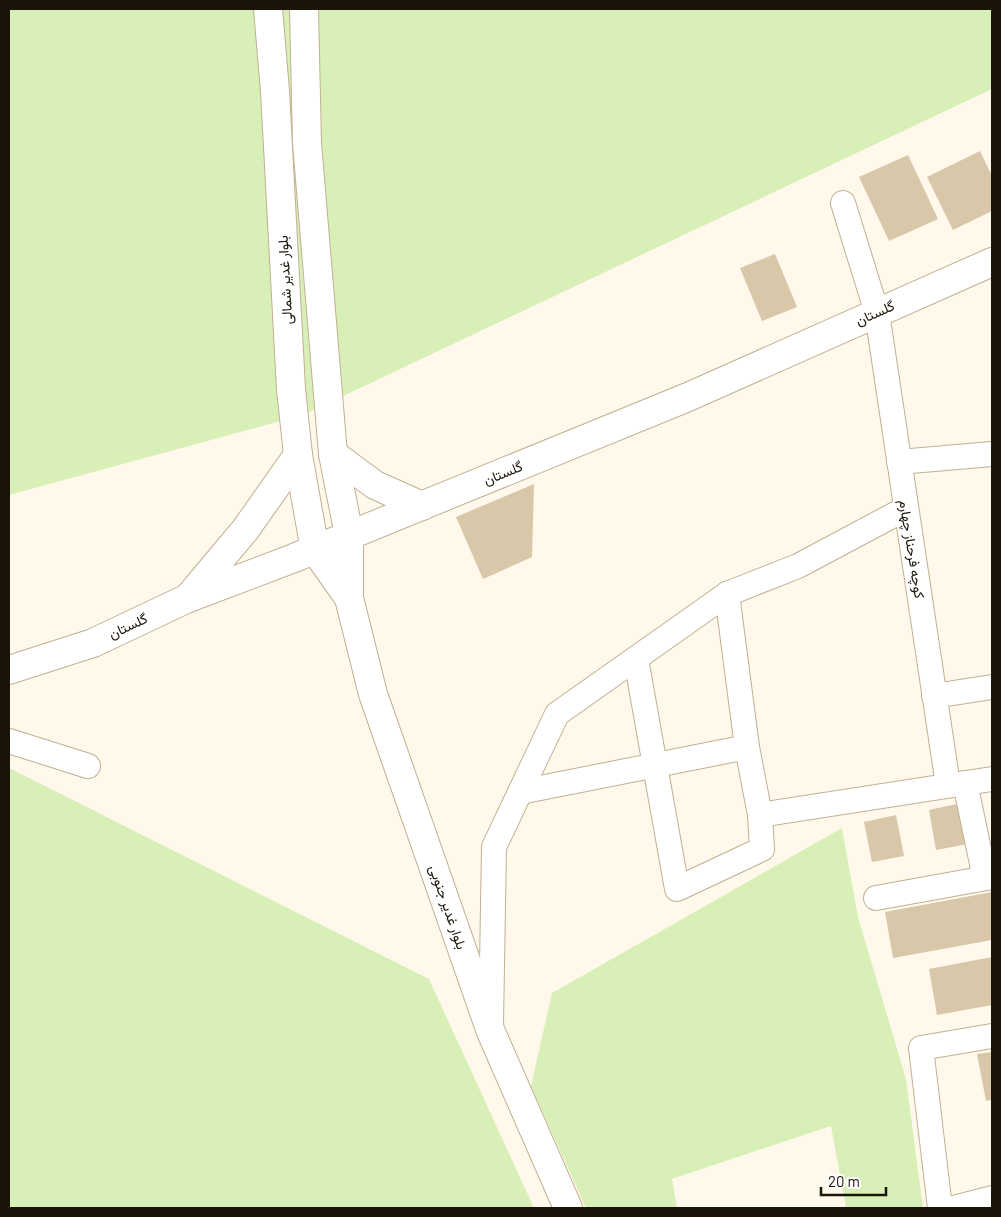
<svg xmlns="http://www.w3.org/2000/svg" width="1001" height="1217" font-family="Barlow,Vazirmatn,sans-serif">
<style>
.green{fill:#d9efb8}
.building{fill:#d8c7a8}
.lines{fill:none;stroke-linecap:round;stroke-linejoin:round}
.street-casing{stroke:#c1b092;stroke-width:26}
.secondary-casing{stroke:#c1b092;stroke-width:30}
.street{stroke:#fff;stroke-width:24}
.secondary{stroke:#fff;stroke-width:28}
.labels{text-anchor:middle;stroke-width:4;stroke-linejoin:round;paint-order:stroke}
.street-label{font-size:14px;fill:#1a1308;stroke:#fff}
</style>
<rect width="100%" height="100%" fill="#fff8eb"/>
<g class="green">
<polygon points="9,9 992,9 992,89 303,415 9,495"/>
<polygon points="9,768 429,979 534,1208 9,1208"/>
<polygon points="842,828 858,917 906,1079 923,1208 846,1208 831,1126 672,1179 677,1208 586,1208 531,1086 552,993"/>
</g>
<g class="building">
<polygon points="980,151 992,176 992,211 953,230 927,177"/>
<polygon points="908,155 938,219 889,241 859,177"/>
<polygon points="775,254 797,307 762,321 740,268"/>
<polygon points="534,484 532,557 483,579 456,517"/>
<polygon points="961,803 968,844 936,850 929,810"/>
<polygon points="896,815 904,856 872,862 864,822"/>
<polygon points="992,892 992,940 893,958 885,912"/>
<polygon points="992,957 992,1005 937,1015 929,969"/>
<polygon points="992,1052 992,1100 986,1101 977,1054"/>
</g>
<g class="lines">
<g class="street-casing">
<g id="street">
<polyline points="843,203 877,313 948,785"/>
<polyline points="899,462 992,454"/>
<polyline points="636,659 677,889 762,849 760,815 747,747 727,594"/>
<polyline points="934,696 992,687"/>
<polyline points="9,741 88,766"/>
<polyline points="965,783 985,878"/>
<polyline points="520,792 747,747"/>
<polyline points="760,815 992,779"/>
<polyline points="876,898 992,877"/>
<polyline points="491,1025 494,847 557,714 727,594 798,566 905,509"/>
<polyline points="940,1208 921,1048 992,1036"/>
<polyline points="953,1208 992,1198"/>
</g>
</g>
<g class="secondary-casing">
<g id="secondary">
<polyline points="268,9 275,91 291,389 298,455 315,550 349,598"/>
<polyline points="304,9 307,143 333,454 349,535 349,598 373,694 491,1032 568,1208"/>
<polyline points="333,454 375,485 422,506"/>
<polyline points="188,598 245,530 298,455"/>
<polyline points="9,670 93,643 186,599 294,558 688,397 992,262"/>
</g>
</g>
<use href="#street" class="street"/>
<use href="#secondary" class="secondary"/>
</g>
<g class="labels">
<g class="street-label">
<text transform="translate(285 280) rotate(-93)" y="5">بلوار غدیر شمالی</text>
<text transform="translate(875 313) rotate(-24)" y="5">گلستان</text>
<text transform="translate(503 473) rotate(-22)" y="5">گلستان</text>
<text transform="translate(912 549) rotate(81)" y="5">کوچه فرحناز چهارم</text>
<text transform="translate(128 626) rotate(-25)" y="5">گلستان</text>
<text transform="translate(448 907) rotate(71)" y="5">بلوار غدیر جنوبی</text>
</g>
</g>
<rect width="1001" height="1217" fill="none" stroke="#1a1308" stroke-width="20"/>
<path d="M821 1187v8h65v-8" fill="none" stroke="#1a1308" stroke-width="2.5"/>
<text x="828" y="1187" font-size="15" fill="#1a1308" stroke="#ffffff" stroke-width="4" paint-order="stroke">20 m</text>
</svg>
